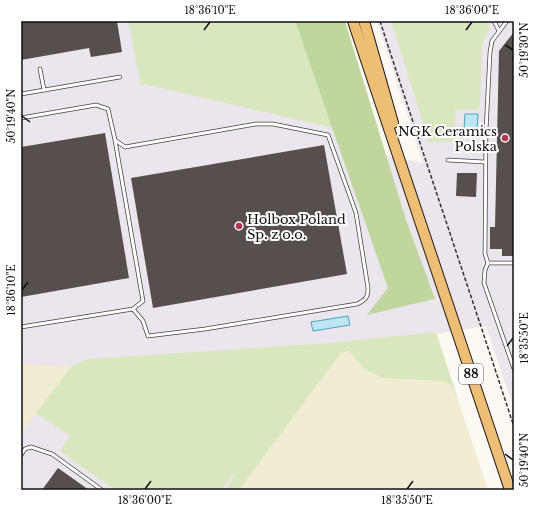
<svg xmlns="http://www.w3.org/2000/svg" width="535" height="511" font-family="'Libre Baskerville',serif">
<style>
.industrial{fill:#ebe5ed}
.farmland{fill:#f3ecd4}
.green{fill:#d9e7be}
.forest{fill:#c0d69f}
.water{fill:#bbe6f2;stroke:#48a5c3}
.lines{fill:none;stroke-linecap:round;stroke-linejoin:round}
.stream{stroke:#48a5c3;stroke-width:2}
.building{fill:#574f4d}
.service-casing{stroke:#434343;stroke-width:4.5}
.primary-casing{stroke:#212121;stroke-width:12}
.path{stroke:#323232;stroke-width:1.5;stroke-dasharray:4 2;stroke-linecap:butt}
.service{stroke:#fff;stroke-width:3}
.primary{stroke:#eebe73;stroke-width:10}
.ticks{fill:none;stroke:#101010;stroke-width:1.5}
.poi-dot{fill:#b6314c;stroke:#fff;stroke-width:1.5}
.labels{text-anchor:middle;stroke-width:4;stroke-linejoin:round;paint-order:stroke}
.shield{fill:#fff;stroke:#585858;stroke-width:1}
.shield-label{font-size:12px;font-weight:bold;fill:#101010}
.poi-label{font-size:13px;fill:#101010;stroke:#fff;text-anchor:end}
.neatline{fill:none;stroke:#101010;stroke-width:1.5}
.ticks-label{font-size:10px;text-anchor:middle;fill:#101010}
</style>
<rect width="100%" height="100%" fill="#fefaf3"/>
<polygon class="industrial" points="21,21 131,21 386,155 423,163 377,21 514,21 514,409 486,326 337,350 234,490 21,490"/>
<g class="farmland">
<polygon points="349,351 364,369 382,378 440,381 451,385 458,399 488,490 239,490 341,353"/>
<polygon points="21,364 72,366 21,434"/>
</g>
<g class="green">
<polygon points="128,21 295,21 333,128 144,84 141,86"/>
<polygon points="391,21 450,21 451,23 455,21 486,21 491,28 485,36 482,45 480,103 478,110 455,110 456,141 429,142"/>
<polygon points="436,332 458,399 451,385 440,381 382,378 364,369 349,351 341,353 239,490 226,490 237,470 221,490 115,490 60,451 70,436 36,413 72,366 89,359 330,343"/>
</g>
<polygon class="forest" points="295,21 345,21 406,220 435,299 367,315 388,288"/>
<g class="water">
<polygon points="465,114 478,114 477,130 464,129"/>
<polygon points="348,316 350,325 313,331 311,322"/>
</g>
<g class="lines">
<polyline class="stream" points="21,352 22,352"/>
</g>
<g class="building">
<polygon points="21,21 117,21 122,52 91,57 89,48 21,60"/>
<polygon points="514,32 514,256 502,256 502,249 490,249 490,227 495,227 499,51"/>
<polygon points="105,133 129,278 21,297 21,147"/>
<polygon points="324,145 347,274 153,308 131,178"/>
<polygon points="457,173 477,173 476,197 456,196"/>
<polygon points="58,468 89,490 42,490"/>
</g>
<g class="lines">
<g class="service-casing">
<g id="service">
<polyline points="494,21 499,31"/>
<polyline points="507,21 492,41 490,52 486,131 485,254 488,263 514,263"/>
<polyline points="40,69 44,90"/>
<polyline points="21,94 120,77"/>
<path d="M21,118L96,105L108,109L115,140L125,147L256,124H273L328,135L356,213L368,288C368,297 366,300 357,304L205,329L148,336L143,321L133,309"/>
<polyline points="448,160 485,162"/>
<polyline points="488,263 485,270 484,283 514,369"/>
<polyline points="21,327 133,309 143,301 115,140"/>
<polyline points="21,455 25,449 31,447 52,454 102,490"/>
</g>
</g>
<g class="primary-casing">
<g id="primary">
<polyline points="353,21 510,490"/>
<polyline points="364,21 393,123"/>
</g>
</g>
<path class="path" d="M380,21C424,157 470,292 514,427"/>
<use href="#service" class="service"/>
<use href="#primary" class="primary"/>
</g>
<path class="ticks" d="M204,30L210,22M466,30L472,22M505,45L513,50M22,116L30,122M22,290L28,282M507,346L513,338M505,454L513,460M145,489L151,481M407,489L413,481"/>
<g class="poi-dot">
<circle cx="505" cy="138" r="4"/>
<circle cx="239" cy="226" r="4"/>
</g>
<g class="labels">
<rect class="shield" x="459" y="364" width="24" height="20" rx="3"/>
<g class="shield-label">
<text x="471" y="378">88</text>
</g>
<g class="poi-label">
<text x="497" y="136">NGK Ceramics<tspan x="497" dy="15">Polska</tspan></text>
<text x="247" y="224" text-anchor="start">Holbox Poland<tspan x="247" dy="15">Sp. z o.o.</tspan></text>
</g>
</g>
<rect width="535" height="511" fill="none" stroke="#ffffff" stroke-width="44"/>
<rect x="22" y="22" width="491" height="467" class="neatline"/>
<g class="ticks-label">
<text x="210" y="14">18°36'10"E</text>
<text x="472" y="14">18°36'00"E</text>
<text transform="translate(524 50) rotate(-90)" y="4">50°19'30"N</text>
<text transform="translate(11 116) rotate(-90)" y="4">50°19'40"N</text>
<text transform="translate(11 290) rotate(-90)" y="4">18°36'10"E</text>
<text transform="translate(524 338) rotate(-90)" y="4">18°35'50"E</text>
<text transform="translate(524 460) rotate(-90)" y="4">50°19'40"N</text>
<text x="145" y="504">18°36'00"E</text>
<text x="407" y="504">18°35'50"E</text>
</g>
</svg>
